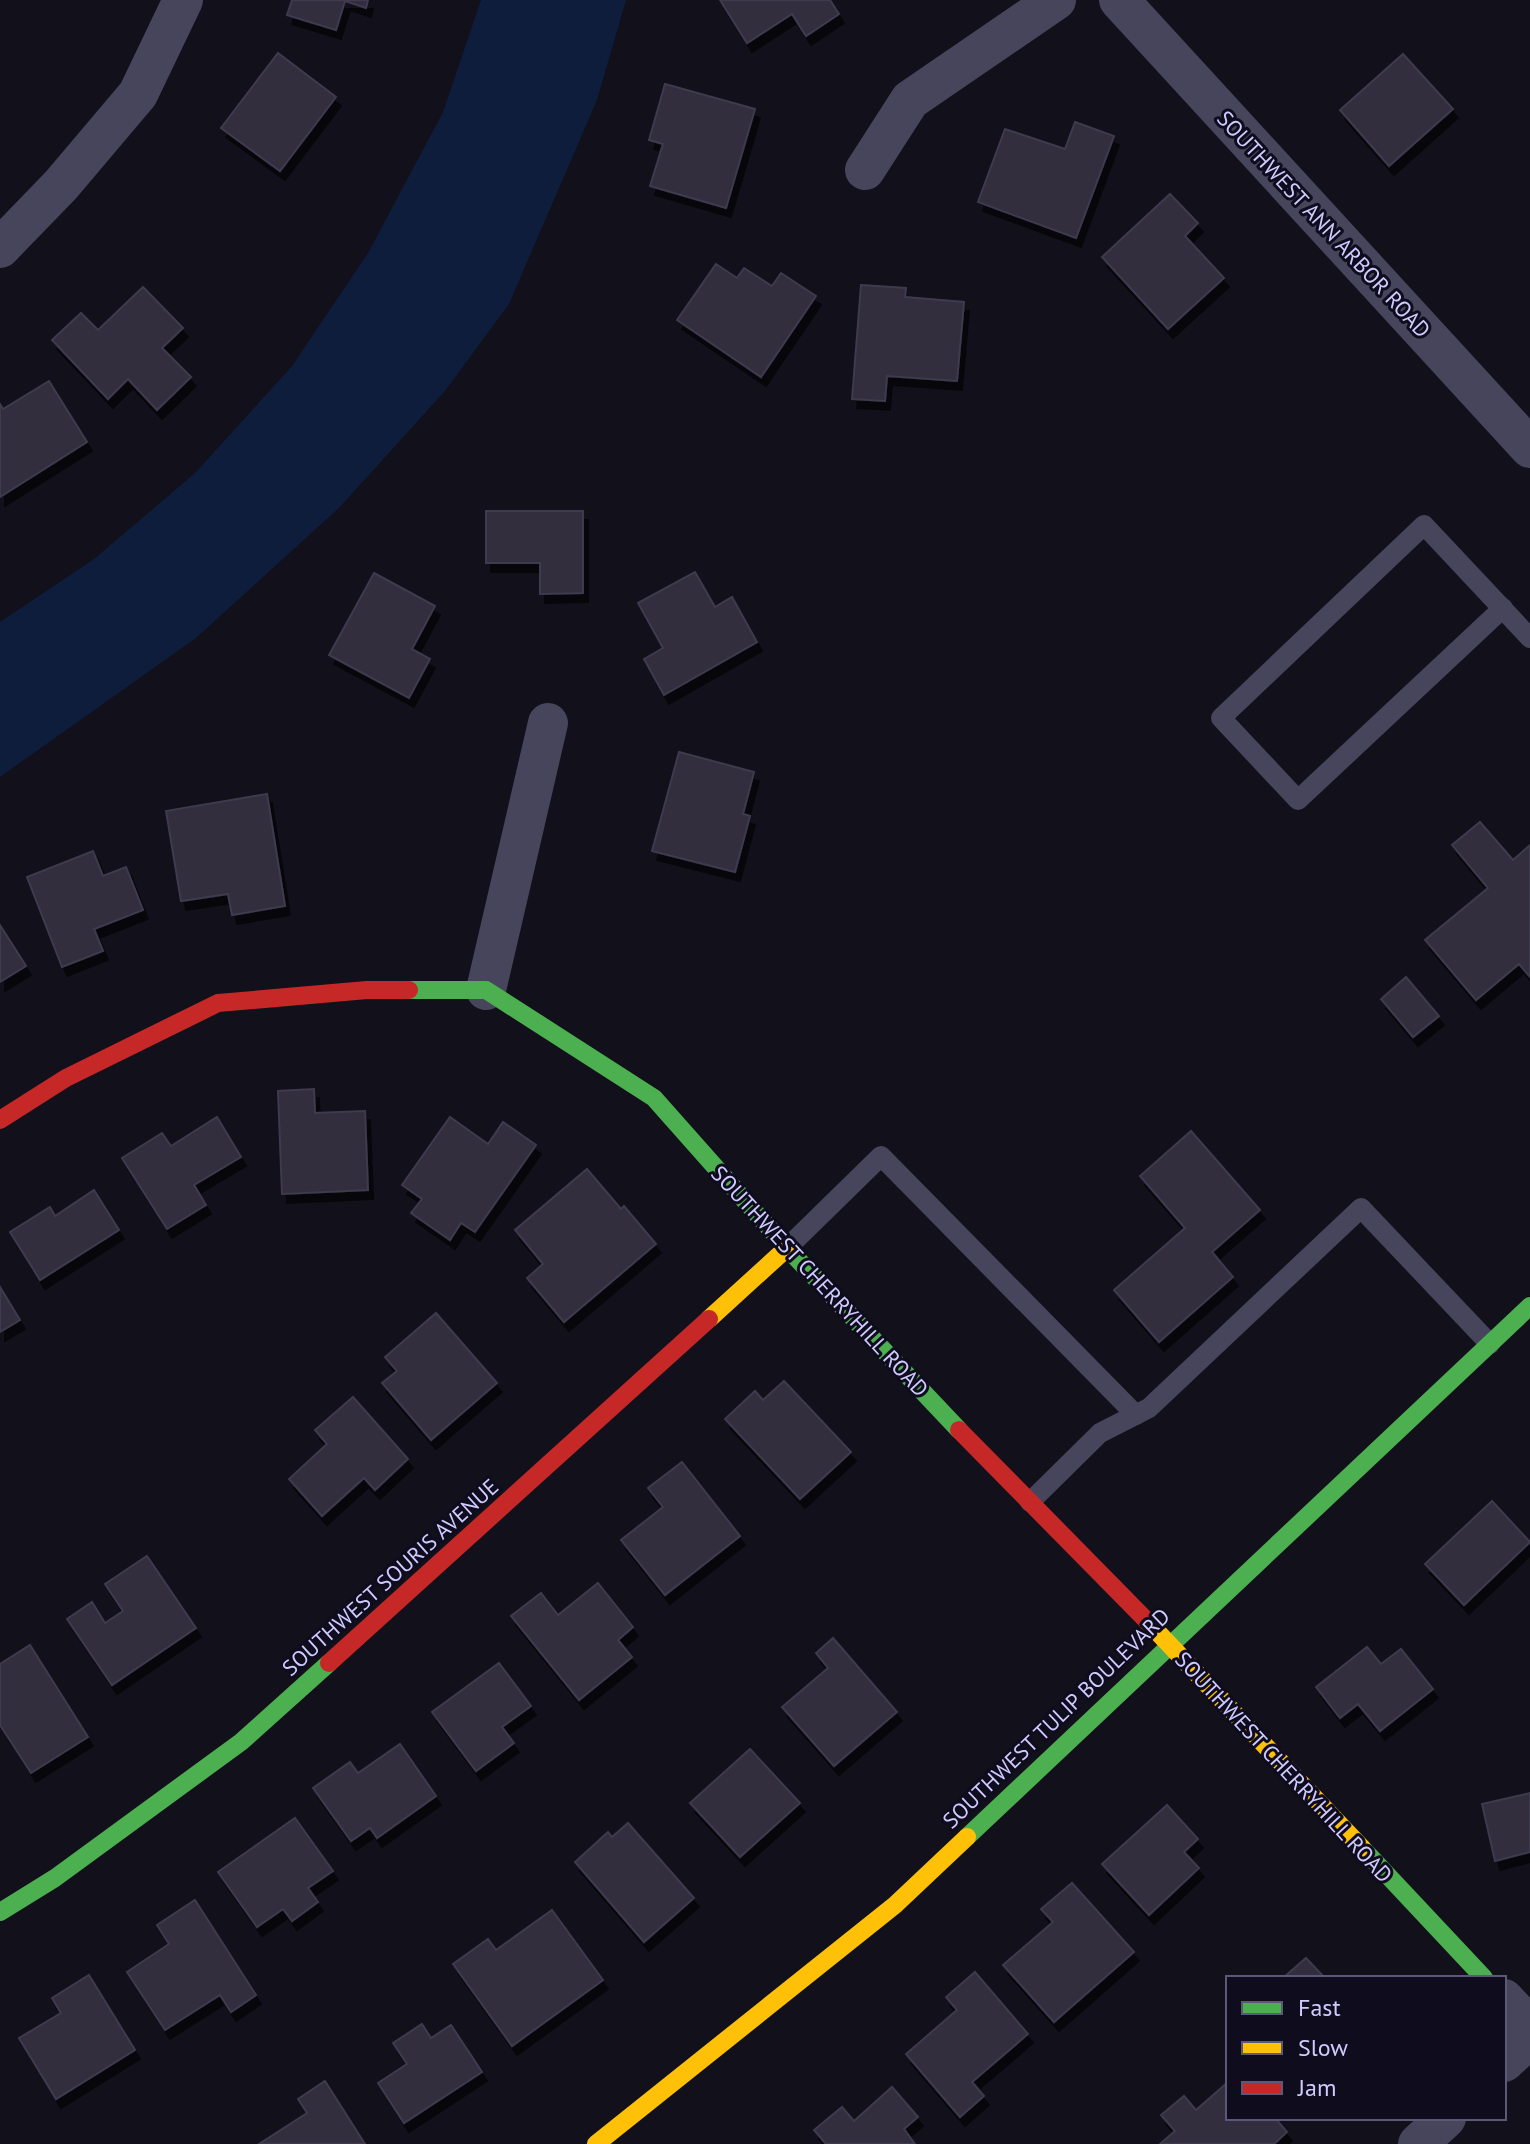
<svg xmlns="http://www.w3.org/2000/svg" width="1530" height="2144" font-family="'PT Sans',sans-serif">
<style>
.water{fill:#0d1d3b}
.building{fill:#302e3c;stroke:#3e3a4e;stroke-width:2;filter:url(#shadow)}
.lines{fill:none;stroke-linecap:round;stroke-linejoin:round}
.lane{stroke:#46455b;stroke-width:20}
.street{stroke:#46455b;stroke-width:40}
.fast{stroke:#4caf50;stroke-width:18}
.slow{stroke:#ffc107;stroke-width:18}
.jam{stroke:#c62828;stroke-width:18}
.labels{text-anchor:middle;stroke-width:6;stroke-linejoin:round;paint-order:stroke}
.street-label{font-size:22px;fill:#d0cbfe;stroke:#0f0c1e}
</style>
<defs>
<filter id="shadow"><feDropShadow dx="5" dy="9" stdDeviation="0" flood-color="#0009"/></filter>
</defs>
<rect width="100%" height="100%" fill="#12101a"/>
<polygon class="water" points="481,0 626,0 597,100 509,304 445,391 339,508 196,638 0,777 0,622 94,559 195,473 292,366 368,253 443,112"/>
<g class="building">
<polygon points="292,0 368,0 366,8 345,1 336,30 287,15"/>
<polygon points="720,0 830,0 839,14 806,36 792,14 747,43"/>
<polygon points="278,53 336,97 280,171 221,128"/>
<polygon points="1403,54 1453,109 1389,166 1340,110"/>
<polygon points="665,84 755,109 726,208 650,186 663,144 649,140"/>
<polygon points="1075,122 1114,136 1076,238 978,202 1005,129 1065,149"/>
<polygon points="1170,194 1198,223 1185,236 1224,278 1168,329 1102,257"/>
<polygon points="716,264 737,278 744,268 772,286 781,273 816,296 761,377 677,320"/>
<polygon points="861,285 906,288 905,297 964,302 957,381 887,376 885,401 852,399"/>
<polygon points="143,287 183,328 162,348 191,377 157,410 128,379 108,399 52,340 81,313 98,330"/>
<polygon points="49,381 87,442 0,497 0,404 3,409"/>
<polygon points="486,511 583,511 583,593 540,594 540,563 486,563"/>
<polygon points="695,572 715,607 732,597 757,642 664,695 644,659 663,648 638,603"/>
<polygon points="374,573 435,606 412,649 430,659 409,698 329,655"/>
<polygon points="679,752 754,772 743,814 750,816 735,872 652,851"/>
<polygon points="267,794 285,906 232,915 228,894 181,901 166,811"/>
<polygon points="1480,822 1513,860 1530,845 1530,977 1519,964 1476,1000 1425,940 1488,888 1452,845"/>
<polygon points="93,851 103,876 126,867 143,910 94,929 103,951 62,967 27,877"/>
<polygon points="0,925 26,966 0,982"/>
<polygon points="1406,977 1439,1016 1413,1037 1381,999"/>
<polygon points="314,1089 315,1113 365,1111 368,1190 282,1194 278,1091"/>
<polygon points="217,1117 241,1157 194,1185 206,1205 167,1229 122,1158 162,1133 171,1146"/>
<polygon points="450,1117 488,1144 503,1122 536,1145 475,1232 461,1223 450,1240 411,1213 422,1199 402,1185"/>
<polygon points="1191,1131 1260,1210 1212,1252 1233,1277 1159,1342 1114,1290 1185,1228 1140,1176"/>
<polygon points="587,1169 621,1209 624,1206 656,1244 564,1322 527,1278 543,1264 515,1230"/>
<polygon points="94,1190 119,1230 40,1280 10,1232 50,1207 55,1216"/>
<polygon points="0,1287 20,1320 0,1332"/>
<polygon points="436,1313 497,1383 431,1440 382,1383 397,1371 385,1357"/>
<polygon points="784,1381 851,1452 800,1499 725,1419 755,1391 763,1400"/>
<polygon points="353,1397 408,1459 375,1490 364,1478 322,1516 289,1479 327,1444 315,1430"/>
<polygon points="682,1462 740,1536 665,1595 621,1540 663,1507 648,1488"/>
<polygon points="1492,1501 1530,1542 1464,1605 1425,1564"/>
<polygon points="147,1556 196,1628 112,1685 67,1619 92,1602 105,1623 123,1611 105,1584"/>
<polygon points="598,1583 633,1627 618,1640 632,1657 579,1700 511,1616 541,1593 558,1615"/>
<polygon points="833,1638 897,1712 834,1766 782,1707 828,1668 816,1653"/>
<polygon points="30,1645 88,1737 31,1773 0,1725 0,1664"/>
<polygon points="1367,1647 1381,1664 1401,1649 1433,1689 1380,1731 1358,1704 1340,1718 1316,1687"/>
<polygon points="499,1663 531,1706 502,1727 514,1743 476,1771 432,1712"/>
<polygon points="400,1744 436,1796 377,1838 370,1828 351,1841 313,1788 350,1762 358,1773"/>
<polygon points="750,1749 800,1803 740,1857 690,1803"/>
<polygon points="1530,1793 1530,1852 1495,1861 1482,1804"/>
<polygon points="1167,1805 1198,1839 1184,1852 1199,1868 1149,1915 1102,1864"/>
<polygon points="295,1818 333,1871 308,1888 318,1902 292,1921 283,1909 257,1927 218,1872"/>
<polygon points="628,1823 694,1898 644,1942 575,1862 608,1832 612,1837"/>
<polygon points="1072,1883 1134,1952 1054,2022 1003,1965 1053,1922 1041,1909"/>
<polygon points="195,1900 256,1995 231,2012 220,1995 165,2030 127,1972 169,1944 157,1925"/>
<polygon points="552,1910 603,1980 512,2046 453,1964 488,1939 496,1950"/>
<polygon points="1306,1958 1325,1978 1283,1978"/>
<polygon points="975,1972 1028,2034 972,2082 984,2096 960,2117 906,2054 957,2010 946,1997"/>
<polygon points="89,1975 135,2050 56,2099 19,2038 61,2013 52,1998"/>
<polygon points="422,2024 431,2038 451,2025 482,2072 404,2123 378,2083 407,2064 393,2043"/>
<polygon points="325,2081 365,2144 259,2144 307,2113 298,2099"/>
<polygon points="1228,2082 1228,2118 1275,2118 1287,2132 1274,2144 1160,2144 1175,2131 1161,2115 1184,2096 1196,2110"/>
<polygon points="892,2087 918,2117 904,2129 915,2144 826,2144 814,2130 842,2107 854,2121"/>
</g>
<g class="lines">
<g class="lane">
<polyline points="1503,608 1298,800 1221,718 1424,525 1530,638"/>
<polyline points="787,1248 881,1156 1136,1415"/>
<polyline points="1030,1502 1100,1433 1149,1408 1361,1208 1490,1344"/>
</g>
<g class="street">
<polyline points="1119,0 1530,448"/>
<polyline points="865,170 910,100 1056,0"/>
<polyline points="0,248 61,185 138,94 183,0"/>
<polyline points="486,990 548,723"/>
<polyline points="1504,1999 1530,2027"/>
<polyline points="1504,2062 1530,2038"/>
<polyline points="1418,2144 1446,2118"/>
</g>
<g class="fast">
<polyline points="409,990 486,990 654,1098 787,1248 959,1430"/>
<polyline points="967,1837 1530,1306"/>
<polyline points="1362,1848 1484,1978"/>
<polyline points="0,1912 55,1878 241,1742 329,1663"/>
</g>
<g class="slow">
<polyline points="709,1319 787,1248"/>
<polyline points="1148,1622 1362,1848"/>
<polyline points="596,2144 895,1905 967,1837"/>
</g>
<g class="jam">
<polyline points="0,1120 66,1078 218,1003 367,990 409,990"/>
<polyline points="959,1430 1148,1622"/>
<polyline points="329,1663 709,1319"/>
</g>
</g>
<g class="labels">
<g class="street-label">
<text transform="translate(1324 224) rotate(47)" y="8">SOUTHWEST ANN ARBOR ROAD</text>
<text transform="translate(820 1281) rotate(47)" y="8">SOUTHWEST CHERRYHILL ROAD</text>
<text transform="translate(390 1577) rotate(-42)" y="8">SOUTHWEST SOURIS AVENUE</text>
<text transform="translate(1056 1718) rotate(-44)" y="8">SOUTHWEST TULIP BOULEVARD</text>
<text transform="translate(1284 1767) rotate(47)" y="8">SOUTHWEST CHERRYHILL ROAD</text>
</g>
</g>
<rect x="1226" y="1976" width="280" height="144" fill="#0f0c1e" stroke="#5c5878" stroke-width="2"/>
<rect x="1242" y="2002" width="40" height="12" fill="#4caf50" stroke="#5c5878" stroke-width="2"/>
<text x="1298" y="2016" font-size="24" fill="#d0cbfe">Fast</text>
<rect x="1242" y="2042" width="40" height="12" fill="#ffc107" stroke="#5c5878" stroke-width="2"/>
<text x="1298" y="2056" font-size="24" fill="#d0cbfe">Slow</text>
<rect x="1242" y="2082" width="40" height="12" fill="#c62828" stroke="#5c5878" stroke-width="2"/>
<text x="1298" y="2096" font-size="24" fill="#d0cbfe">Jam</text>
</svg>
